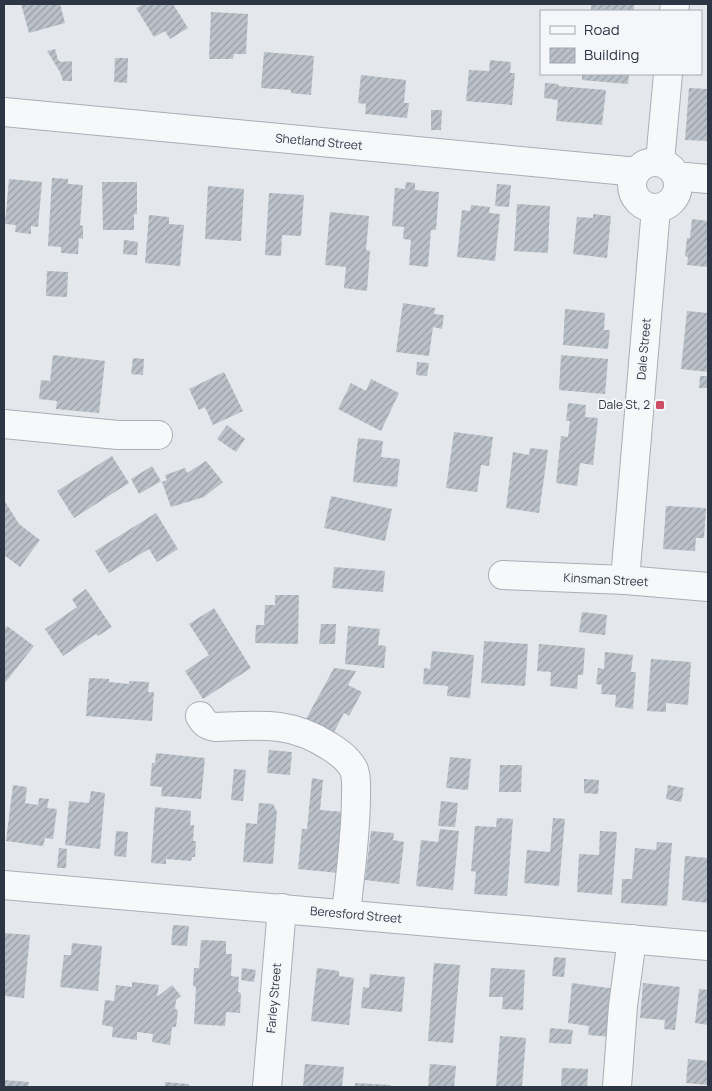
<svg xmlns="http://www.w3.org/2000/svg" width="712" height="1091" font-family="Manrope,sans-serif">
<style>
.building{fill:url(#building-hatch)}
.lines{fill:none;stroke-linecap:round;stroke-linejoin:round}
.minor-casing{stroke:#a9aeb6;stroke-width:30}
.minor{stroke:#f7f8fa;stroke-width:28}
.poi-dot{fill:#cd4c66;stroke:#f4f6f9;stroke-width:2}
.labels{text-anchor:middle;stroke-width:4;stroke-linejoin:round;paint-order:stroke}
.street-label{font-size:12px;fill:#2c3644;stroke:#f4f6f9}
.poi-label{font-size:12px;fill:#2c3644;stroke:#f4f6f9;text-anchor:end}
</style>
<defs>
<pattern id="building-hatch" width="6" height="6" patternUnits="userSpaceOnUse" patternTransform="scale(1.25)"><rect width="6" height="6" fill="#bbc1c9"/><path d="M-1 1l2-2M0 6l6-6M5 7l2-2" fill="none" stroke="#989ea5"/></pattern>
</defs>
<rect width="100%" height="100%" fill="#e4e7ec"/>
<g class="building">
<polygon points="21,4 60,4 65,23 29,33"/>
<polygon points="143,4 173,4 188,28 170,39 165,31 154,37 136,8"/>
<rect x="591" y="4" width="43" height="7"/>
<polygon points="211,12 248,14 246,54 234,54 233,59 209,59"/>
<polygon points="55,49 58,60 61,62 72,61 72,81 63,81 60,72 47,51"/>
<polygon points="264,52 314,56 311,95 291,93 291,90 261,88"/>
<polygon points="115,58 128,58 127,83 114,82"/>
<polygon points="490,60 511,62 510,73 515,73 512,105 466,101 469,70 489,71"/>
<polygon points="582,74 629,74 628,84 582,80"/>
<polygon points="361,75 406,80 404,103 409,103 407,118 365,114 366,104 358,103"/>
<polygon points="545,83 559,84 558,86 606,90 602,125 556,121 558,100 544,98"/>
<polygon points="689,88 708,89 708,141 685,140"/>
<polygon points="431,110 442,110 441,130 431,130"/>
<polygon points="52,178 68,179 68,184 83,185 80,225 83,226 83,239 79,238 78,254 61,253 61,247 48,246"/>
<polygon points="9,179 42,182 38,227 31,226 31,234 15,232 16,225 5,224"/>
<polygon points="102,182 137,182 137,214 134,214 134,230 103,230"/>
<polygon points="406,182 415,183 415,190 439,192 436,230 431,230 428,267 409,265 411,240 403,239 404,227 392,226 395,188 405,189"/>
<polygon points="497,184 511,185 509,207 495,206"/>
<polygon points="208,186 244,189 241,241 205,239"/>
<polygon points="269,193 304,195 301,236 282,235 281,256 265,255"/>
<polygon points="517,204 550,206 548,253 514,251"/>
<polygon points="471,205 490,207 489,213 500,214 495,261 457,257 462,210 470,211"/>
<polygon points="330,212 369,216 366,250 370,251 367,291 344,288 346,267 325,265"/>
<polygon points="593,214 611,216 607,258 573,254 577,217 593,218"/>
<polygon points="149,215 169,217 169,224 184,225 180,266 145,263"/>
<polygon points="692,219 708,221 708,267 687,265 688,257 685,256 687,238 690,238"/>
<polygon points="124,240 138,242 137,255 123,254"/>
<polygon points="47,271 68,272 67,297 46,296"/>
<polygon points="403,303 435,308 434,314 444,315 442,329 433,327 429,356 396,352"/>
<polygon points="565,309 605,313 604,330 610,330 608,349 563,345"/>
<polygon points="687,311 708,313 708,372 681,369"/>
<polygon points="53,355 105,361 99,413 56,409 57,401 39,399 41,380 50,381"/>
<polygon points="561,355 608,359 605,394 559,390"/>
<polygon points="133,358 144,359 143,375 131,374"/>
<polygon points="417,362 429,363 427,376 416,375"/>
<polygon points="224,372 243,411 213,425 205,407 199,410 189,389"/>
<polygon points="700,376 708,376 708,388 699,388"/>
<polygon points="371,379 399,393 381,431 338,409 351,383 366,391"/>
<polygon points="568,403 586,405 585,417 598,418 593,465 580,463 577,486 556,483 561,436 568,437 570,421 566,421"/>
<polygon points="227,425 245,439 236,452 217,439"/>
<polygon points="454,432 493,437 489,466 481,465 477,492 446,488"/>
<polygon points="358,438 383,441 381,457 400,459 397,487 353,482"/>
<polygon points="530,448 548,450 539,513 506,508 513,452 529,455"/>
<polygon points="112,456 129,483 74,518 57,491"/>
<polygon points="206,461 223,482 204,497 171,507 162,482 167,480 165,475 185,468 187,473"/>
<polygon points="152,466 161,481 139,494 131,479"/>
<polygon points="331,496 392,509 385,541 324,528"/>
<polygon points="4,500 19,524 40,540 20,567 4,555"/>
<polygon points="666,506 706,508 704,538 696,538 695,551 663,549"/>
<polygon points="156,513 178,549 157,562 149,549 109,573 95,551"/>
<polygon points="334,567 385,571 383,592 332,588"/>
<polygon points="86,589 112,627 98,636 96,634 63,656 45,629 77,607 72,599"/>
<polygon points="275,595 299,595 298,644 255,643 256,625 264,625 265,605 275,605"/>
<polygon points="214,608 251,668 203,699 185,671 209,655 189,624"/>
<polygon points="582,612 607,615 605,635 579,632"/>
<polygon points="321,624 336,624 335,644 319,644"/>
<polygon points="7,626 34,646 4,684 4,630"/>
<polygon points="348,626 380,629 378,645 386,646 384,668 345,664"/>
<polygon points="484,641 528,644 525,686 481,683"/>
<polygon points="539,644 585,648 583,675 578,675 577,689 550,686 551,672 537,671"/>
<polygon points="432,651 474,655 470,698 447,696 448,686 423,684 424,668 430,669"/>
<polygon points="605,652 633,655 631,672 636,672 633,709 615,707 616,695 601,694 602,685 596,684 598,668 604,669"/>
<polygon points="651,659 691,662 688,705 666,703 666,712 647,711"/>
<polygon points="334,668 356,671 348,685 362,692 349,716 344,713 333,734 306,719"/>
<polygon points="89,678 109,679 109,682 129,684 129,681 149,682 148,692 154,692 152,721 86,716"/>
<polygon points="269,750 292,752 290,775 267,773"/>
<polygon points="156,753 205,758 201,799 161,796 162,787 150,786 152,763 155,763"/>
<polygon points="450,757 471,759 468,790 446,788"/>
<polygon points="500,765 522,765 521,792 499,792"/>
<polygon points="234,769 246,770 243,801 231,800"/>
<polygon points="312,778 323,780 320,810 345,812 339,873 298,869 302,829 307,829"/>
<polygon points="584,779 599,780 598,794 584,793"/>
<polygon points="13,785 27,787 25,803 38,805 39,798 49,799 47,808 57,809 53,839 45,838 43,846 6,841"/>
<polygon points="668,785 684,788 681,802 666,799"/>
<polygon points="91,791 105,793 100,849 65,845 69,801 89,803"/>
<polygon points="441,801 458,803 455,827 438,826"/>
<polygon points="259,803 273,804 277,812 273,864 243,862 246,823 257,824"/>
<polygon points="155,807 191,811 190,825 194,825 193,841 196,841 195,857 192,857 191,861 166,859 166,864 151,863"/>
<polygon points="497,818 513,819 507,896 474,894 476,872 471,871 475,826 496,827"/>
<polygon points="553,818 565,819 559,886 524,883 527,850 550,852"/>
<polygon points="440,829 459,831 453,890 416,886 421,840 438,842"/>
<polygon points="116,831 128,832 126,857 114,856"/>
<polygon points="371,831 394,833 393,840 404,842 399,884 365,880"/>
<polygon points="600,831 617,832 612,895 577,892 579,854 599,855"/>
<polygon points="657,842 672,843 667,906 621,903 622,879 632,879 635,848 656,850"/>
<polygon points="59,848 67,849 66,868 57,868"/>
<polygon points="685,856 708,858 708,903 682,900"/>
<polygon points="173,925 189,926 187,946 171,945"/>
<polygon points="4,933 30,935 24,998 5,996"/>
<polygon points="201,940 226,941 226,954 232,954 231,976 239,977 238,992 241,993 240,1013 226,1012 225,1026 194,1024 196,987 193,986 194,968 199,968"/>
<polygon points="72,943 102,946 98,991 60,987 64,955 71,955"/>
<polygon points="554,957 566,958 564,977 552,976"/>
<polygon points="434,963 460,965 453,1043 428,1041"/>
<polygon points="242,968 256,970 254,982 241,980"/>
<polygon points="317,968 339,971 339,976 354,978 349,1025 311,1021"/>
<polygon points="491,968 525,970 523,1010 502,1009 503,997 489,997"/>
<polygon points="370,974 405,977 402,1012 361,1008 363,987 369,988"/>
<polygon points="132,982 159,985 157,997 172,985 181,996 176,1000 175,1009 178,1010 176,1027 172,1027 170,1045 152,1042 153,1034 137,1032 137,1040 112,1037 113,1027 102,1025 105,1000 114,1001 116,985 132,987"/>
<polygon points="572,983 616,989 611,1037 588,1035 589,1026 568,1023"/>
<polygon points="643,983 680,987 675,1030 664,1029 665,1020 640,1018"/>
<polygon points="699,989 708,990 708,1025 695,1023"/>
<polygon points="550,1028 573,1030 571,1044 549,1043"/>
<polygon points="500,1036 526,1038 522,1087 496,1087"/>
<polygon points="688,1059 708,1061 708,1085 686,1083"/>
<polygon points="305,1064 344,1067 342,1087 303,1087"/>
<polygon points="430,1064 456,1066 454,1087 428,1087"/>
<polygon points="562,1068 588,1069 587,1087 561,1087"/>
<polygon points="4,1080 29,1082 28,1087 4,1087"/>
<polygon points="165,1082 189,1084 189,1087 165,1087"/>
<polygon points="355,1083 391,1085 390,1087 355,1087"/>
</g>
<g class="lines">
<g class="minor-casing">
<g id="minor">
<polyline points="674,11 675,4"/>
<polyline points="4,112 627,171 634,174"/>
<polyline points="660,161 668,74"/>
<circle cx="655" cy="185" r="23"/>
<polyline points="678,179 686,177 708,179"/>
<polyline points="4,424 118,435 158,435"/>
<polyline points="503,575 625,580 708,587"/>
<polyline points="625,580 656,208"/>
<path d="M200,716C204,723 207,726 216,727C260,725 290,721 329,746C339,752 349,759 354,770C357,778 356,788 356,796C356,835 350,875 346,914"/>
<polyline points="4,885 708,946"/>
<polyline points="267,1087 282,908"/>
<polyline points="617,1087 623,1006 632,939"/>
</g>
</g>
<use href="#minor" class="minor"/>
</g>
<rect class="poi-dot" x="655" y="400" width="10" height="10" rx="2.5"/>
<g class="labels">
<g class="street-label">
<text transform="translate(319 142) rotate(5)" y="4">Shetland Street</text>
<text transform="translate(644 349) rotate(-85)" y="4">Dale Street</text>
<text transform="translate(606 580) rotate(3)" y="4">Kinsman Street</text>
<text transform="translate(356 915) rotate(5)" y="4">Beresford Street</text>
<text transform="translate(274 998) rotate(-85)" y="4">Farley Street</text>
</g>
<g class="poi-label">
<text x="650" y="409">Dale St, 2</text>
</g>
</g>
<rect width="712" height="1091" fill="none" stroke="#2c3644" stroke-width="10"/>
<rect x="540" y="10" width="162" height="65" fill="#f4f6f9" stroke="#a4a9b1"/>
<rect x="550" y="26" width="25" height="8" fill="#f7f8fa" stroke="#a4a9b1"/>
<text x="584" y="35" font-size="15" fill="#2c3644">Road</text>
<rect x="550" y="48" width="25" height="15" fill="url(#building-hatch)" stroke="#a4a9b1"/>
<text x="584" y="60" font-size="15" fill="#2c3644">Building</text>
</svg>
